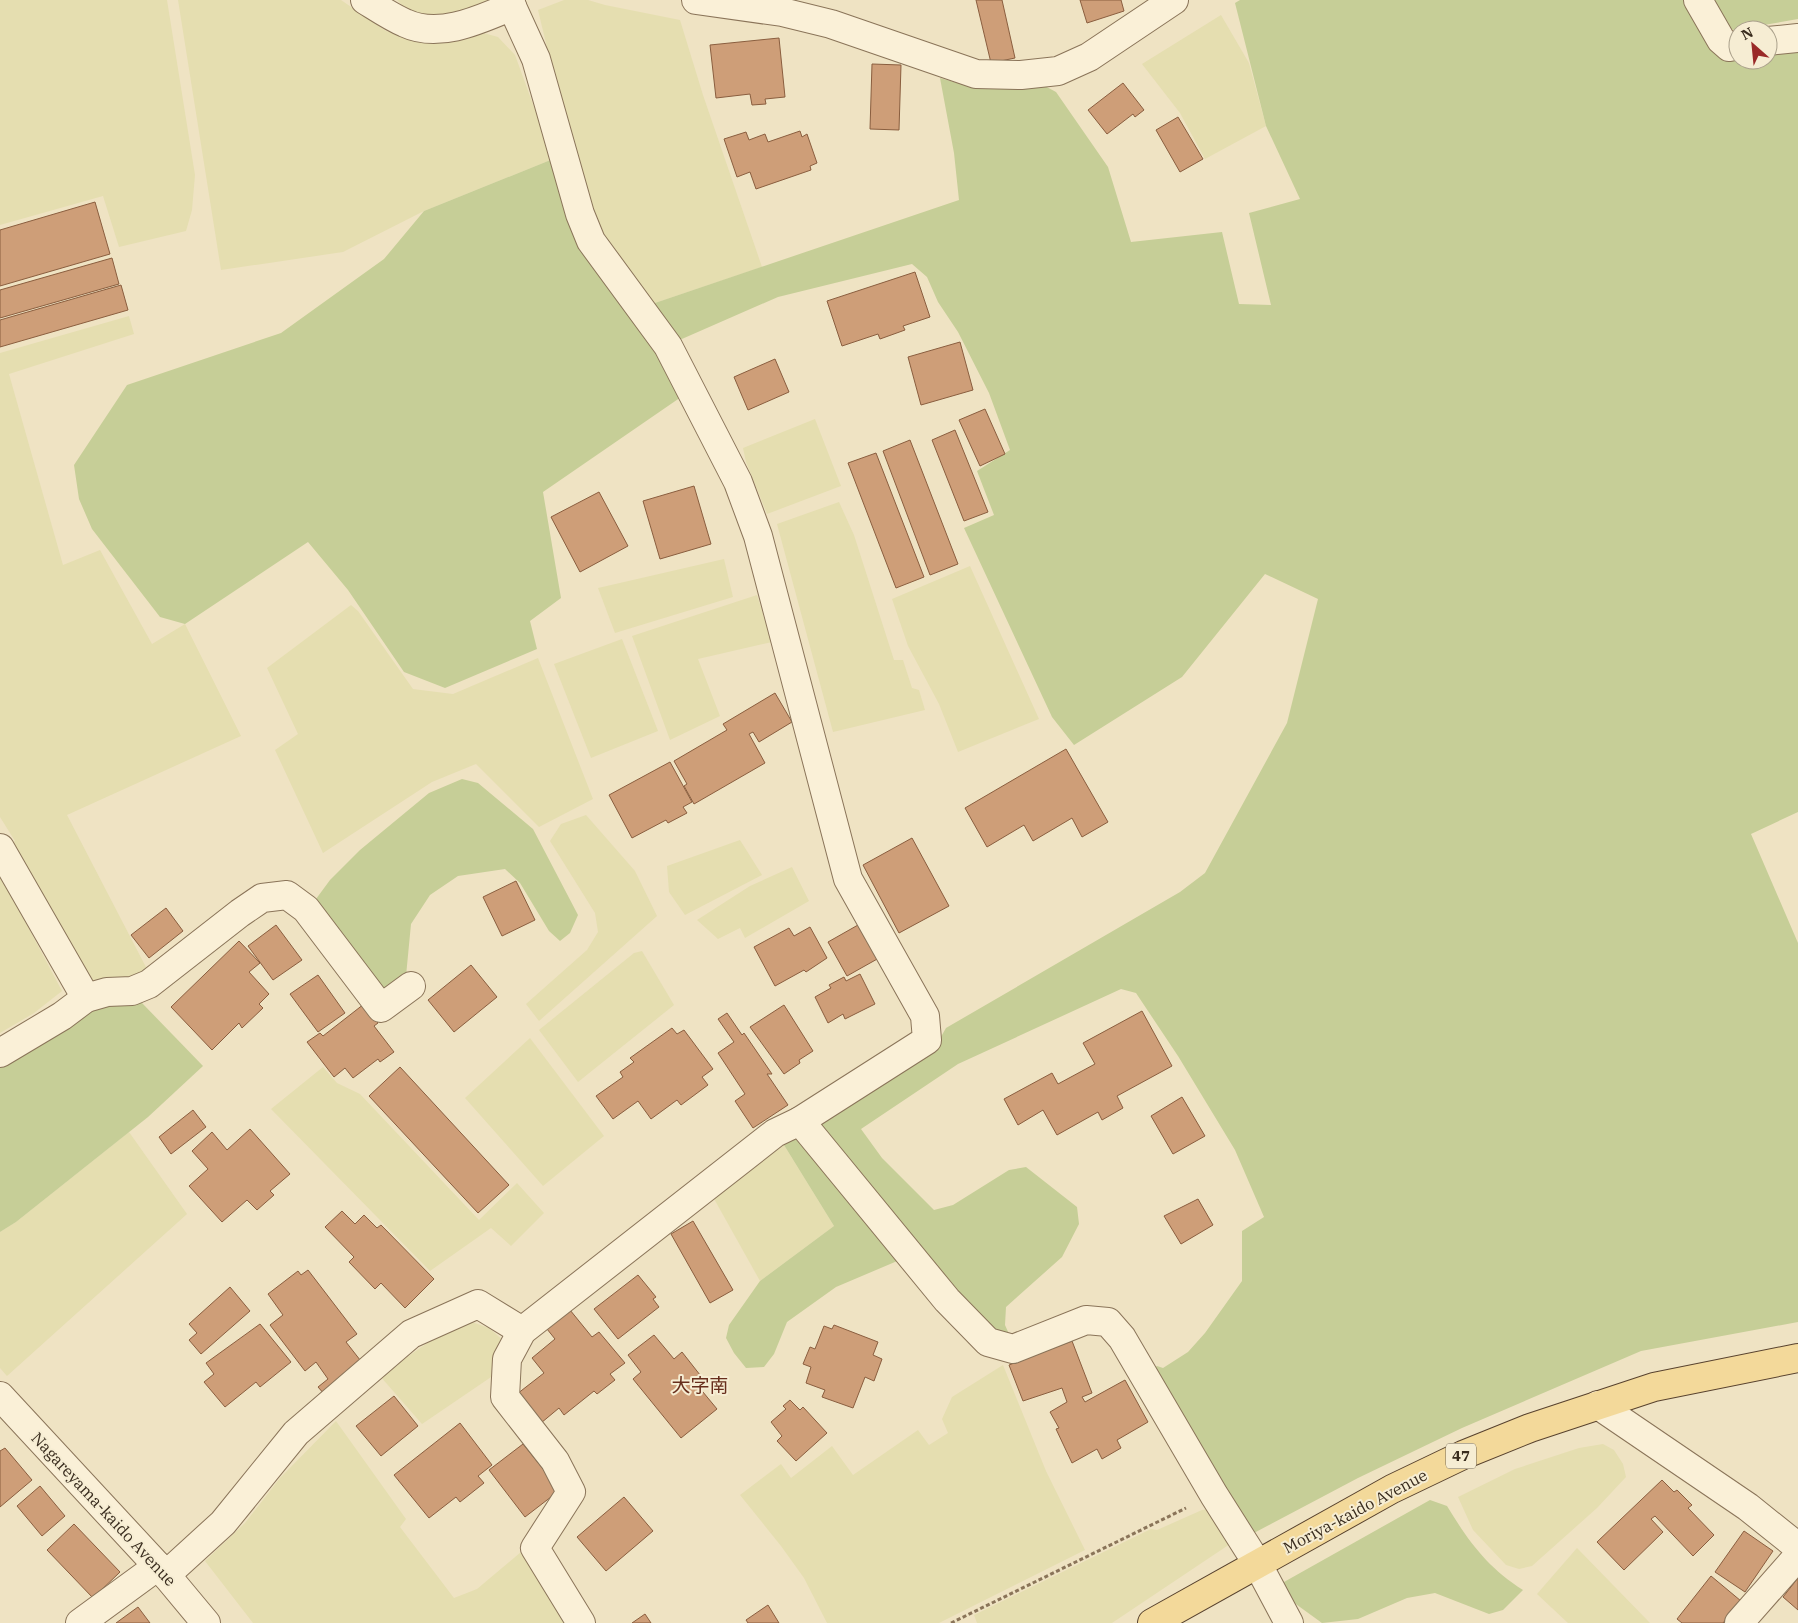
<svg xmlns="http://www.w3.org/2000/svg" width="1798" height="1623" font-family="'IBM Plex Serif','Noto Sans JP',serif">
<style>
.farmland{fill:#e5deb0}
.green{fill:#c6ce97}
.building{fill:#ce9e78;stroke:#8a5e3f}
.lines{fill:none;stroke-linecap:round;stroke-linejoin:round}
.minor-casing{stroke:#8a7459;stroke-width:30}
.major-casing{stroke:#58422e;stroke-width:30}
.path{stroke:#8a7459;stroke-width:3;stroke-dasharray:4 2.5;stroke-linecap:butt}
.minor{stroke:#faf0d7;stroke-width:28}
.major{stroke:#f3d99a;stroke-width:28}
.labels{text-anchor:middle;stroke-width:4;stroke-linejoin:round;paint-order:stroke}
.shield{fill:#f6edd3;stroke:#726654;stroke-width:1}
.shield-label{font-size:15px;font-weight:bold;fill:#392c1e}
.street-label{font-size:16px;fill:#392c1e;stroke:#f6edd3}
.quarter-label{font-size:19px;fill:#672e1c;stroke:#f6edd3}
</style>
<rect width="100%" height="100%" fill="#efe3c3"/>
<g class="farmland">
<polygon points="0,0 167,0 195,175 192,210 186,231 119,247 103,196 0,225"/>
<polygon points="178,0 341,0 386,31 420,40 476,31 498,37 515,55 553,159 424,211 343,252 221,270"/>
<polygon points="397,0 488,0 474,9 443,18 410,13"/>
<polygon points="564,0 588,0 605,5 680,20 703,95 762,267 652,304 600,237 569,139 538,10"/>
<polygon points="1221,15 1249,63 1266,126 1205,159 1180,113 1142,64"/>
<polygon points="129,316 134,334 9,374 63,565 100,550 152,644 185,624 241,736 67,815 149,973 94,986 10,844 15,841 0,817 0,353"/>
<polygon points="815,419 841,486 767,514 746,462 743,448"/>
<polygon points="839,502 854,535 894,660 903,660 912,688 919,690 925,710 833,732 777,524"/>
<polygon points="724,559 733,597 615,633 598,588"/>
<polygon points="970,566 1039,719 958,752 939,704 908,646 892,599"/>
<polygon points="757,595 772,642 698,659 720,716 670,740 632,636"/>
<polygon points="351,605 358,611 413,689 453,694 538,658 593,799 539,827 476,764 432,782 323,853 275,750 298,734 267,668"/>
<polygon points="622,639 658,731 591,758 554,664"/>
<polygon points="586,815 635,871 657,916 539,1021 526,1004 587,950 598,932 595,913 550,841 561,824"/>
<polygon points="740,840 762,875 685,915 669,892 667,866"/>
<polygon points="792,867 809,901 745,938 740,928 718,939 697,920 750,886"/>
<polygon points="0,874 62,991 34,1013 0,1033"/>
<polygon points="642,951 674,1005 578,1082 539,1030 634,953"/>
<polygon points="530,1038 604,1136 543,1186 465,1098"/>
<polygon points="323,1067 337,1083 360,1094 479,1220 517,1183 544,1213 511,1246 491,1228 430,1271 271,1109"/>
<polygon points="129,1132 187,1214 7,1376 0,1368 0,1232 16,1222"/>
<polygon points="784,1145 834,1226 760,1281 713,1197"/>
<polygon points="466,1320 489,1328 505,1342 497,1373 422,1424 380,1376 446,1330"/>
<polygon points="1003,1365 1046,1471 1085,1550 939,1623 827,1623 804,1578 781,1546 740,1495 781,1464 791,1478 832,1446 853,1475 918,1430 929,1445 948,1433 942,1419 952,1397"/>
<polygon points="336,1421 406,1519 400,1527 454,1598 477,1589 521,1552 569,1623 253,1623 205,1561 245,1523 280,1478"/>
<polygon points="1603,1444 1614,1450 1623,1464 1626,1477 1597,1508 1532,1566 1519,1569 1506,1565 1473,1530 1458,1497 1515,1469 1579,1448"/>
<polygon points="1210,1509 1233,1542 1112,1623 977,1623 974,1615 1151,1529 1157,1530 1202,1510"/>
<polygon points="1577,1548 1650,1623 1568,1623 1537,1594"/>
</g>
<g class="green">
<polygon points="1240,0 1686,0 1738,46 1738,60 1768,60 1768,41 1798,35 1798,812 1751,834 1798,943 1798,1322 1641,1351 1462,1428 1358,1478 1252,1534 1151,1370 1157,1366 1163,1368 1188,1352 1205,1333 1242,1281 1242,1231 1264,1217 1235,1150 1178,1056 1136,993 1121,989 958,1064 861,1129 882,1158 934,1210 953,1205 1009,1170 1026,1167 1077,1207 1079,1224 1062,1257 1006,1307 1005,1325 1009,1334 989,1327 958,1299 821,1131 819,1122 938,1042 946,1028 1180,892 1205,873 1287,723 1318,599 1265,574 1182,677 1074,745 1052,717 964,528 994,515 977,471 1010,450 989,393 958,332 938,302 927,277 912,264 778,297 675,342 652,304 959,200 954,153 940,78 961,84 1043,85 1056,92 1108,167 1131,242 1222,232 1239,304 1271,305 1249,213 1300,199 1266,126 1235,3"/>
<polygon points="1708,0 1798,0 1798,19 1735,30 1727,29"/>
<polygon points="553,159 635,313 684,395 543,492 561,598 530,621 537,649 445,688 404,672 348,590 308,542 185,624 160,617 92,529 79,499 74,465 127,385 281,333 384,259 424,211"/>
<polygon points="462,779 478,783 533,829 578,915 570,933 560,941 549,931 520,883 505,869 458,876 430,895 411,924 406,976 384,990 314,910 316,899 330,880 360,850 429,793"/>
<polygon points="141,1002 203,1066 148,1117 16,1222 0,1232 0,1060 90,1008"/>
<polygon points="801,1137 902,1259 836,1287 787,1322 774,1354 764,1367 746,1368 734,1353 726,1338 729,1325 760,1281 834,1226 784,1145 783,1139"/>
<path d="M1430,1500L1447,1506C1469,1542 1487,1567 1523,1590L1503,1610L1489,1614L1435,1593L1407,1598L1358,1619L1322,1623L1282,1594L1284,1582Z"/>
</g>
<g class="building">
<polygon points="976,0 1002,0 1015,58 991,63"/>
<polygon points="1080,0 1121,0 1124,11 1087,23"/>
<polygon points="779,38 785,97 765,99 766,104 752,105 750,94 716,98 710,45"/>
<polygon points="872,64 901,65 899,130 870,129"/>
<polygon points="1123,83 1144,110 1135,117 1133,114 1107,134 1088,110"/>
<polygon points="1178,117 1203,159 1180,172 1156,130"/>
<polygon points="800,131 802,137 807,134 817,163 810,166 811,170 756,189 750,172 737,177 724,139 746,132 749,140 765,134 768,142"/>
<polygon points="95,202 110,254 0,286 0,230"/>
<polygon points="112,258 119,284 0,318 0,290"/>
<polygon points="915,272 930,317 903,326 905,330 880,339 878,334 842,346 827,301"/>
<polygon points="121,285 128,310 0,347 0,320"/>
<polygon points="960,342 973,390 921,405 908,357"/>
<polygon points="775,359 789,392 748,410 734,377"/>
<polygon points="985,409 1005,454 980,466 959,420"/>
<polygon points="955,430 988,512 964,521 932,440"/>
<polygon points="910,440 958,564 930,575 883,451"/>
<polygon points="876,453 924,577 896,588 848,463"/>
<polygon points="694,486 711,544 660,559 643,501"/>
<polygon points="599,492 628,546 580,572 551,517"/>
<polygon points="775,693 792,722 759,742 753,732 749,734 765,763 694,804 684,786 687,784 674,761 727,730 723,724"/>
<polygon points="1066,749 1108,822 1082,837 1072,818 1033,841 1024,825 987,847 965,808"/>
<polygon points="670,762 692,802 683,807 687,813 668,823 666,820 632,838 609,795"/>
<polygon points="912,838 949,906 899,933 863,865"/>
<polygon points="516,881 535,920 502,936 483,897"/>
<polygon points="166,908 183,931 149,958 131,935"/>
<polygon points="276,925 302,960 273,980 248,946"/>
<polygon points="858,925 866,940 869,939 879,958 847,976 828,942"/>
<polygon points="810,927 827,958 806,972 804,970 775,986 754,947 789,928 794,936"/>
<polygon points="239,941 260,963 249,972 269,994 259,1004 263,1008 242,1028 239,1023 212,1050 171,1007"/>
<polygon points="471,965 497,997 454,1032 428,1000"/>
<polygon points="860,974 875,1004 845,1019 843,1014 828,1023 815,997 831,988 829,985 844,977 846,981"/>
<polygon points="318,975 345,1013 318,1032 290,994"/>
<polygon points="364,1004 378,1023 374,1026 394,1052 380,1062 378,1059 353,1078 345,1068 334,1077 307,1042 320,1033 323,1036"/>
<polygon points="784,1005 813,1051 799,1060 800,1063 784,1074 750,1027"/>
<polygon points="1142,1011 1172,1066 1117,1096 1123,1108 1102,1120 1098,1112 1057,1135 1043,1110 1018,1125 1004,1099 1052,1073 1058,1084 1095,1064 1083,1043"/>
<polygon points="727,1013 742,1035 744,1033 772,1074 767,1074 788,1105 753,1128 735,1101 745,1094 718,1053 734,1042 718,1019"/>
<polygon points="672,1028 677,1034 684,1030 713,1069 702,1077 708,1085 681,1105 677,1100 651,1119 638,1101 613,1119 596,1096 623,1077 620,1072 634,1062 630,1058"/>
<polygon points="400,1067 509,1185 478,1213 369,1096"/>
<polygon points="1182,1097 1205,1136 1173,1154 1151,1116"/>
<polygon points="193,1110 206,1127 171,1154 159,1137"/>
<polygon points="250,1129 290,1174 270,1191 274,1195 257,1210 247,1200 222,1222 189,1186 208,1169 192,1151 212,1132 227,1150"/>
<polygon points="1198,1199 1213,1225 1181,1244 1164,1216"/>
<polygon points="342,1211 355,1224 364,1215 377,1228 381,1225 434,1279 405,1308 381,1283 375,1289 349,1262 354,1257 325,1227"/>
<polygon points="693,1221 733,1290 710,1303 671,1234"/>
<polygon points="308,1270 357,1334 346,1342 364,1365 325,1395 318,1387 328,1379 316,1362 305,1371 270,1325 283,1315 268,1294 298,1271 301,1275"/>
<polygon points="638,1275 656,1297 653,1299 659,1307 618,1339 594,1309"/>
<polygon points="230,1287 250,1311 201,1354 189,1340 197,1333 189,1324"/>
<polygon points="570,1310 592,1337 599,1332 625,1363 610,1374 615,1380 597,1394 594,1391 564,1415 559,1408 541,1423 517,1394 544,1373 532,1358 555,1339 547,1329"/>
<polygon points="260,1324 291,1362 260,1387 256,1382 225,1407 204,1382 214,1374 206,1363"/>
<polygon points="834,1325 878,1342 873,1355 882,1359 874,1381 865,1377 853,1408 822,1397 825,1390 806,1383 811,1367 803,1364 810,1347 815,1349 824,1326 832,1329"/>
<polygon points="654,1335 674,1359 682,1352 704,1380 698,1386 717,1409 681,1438 633,1379 641,1372 628,1355"/>
<polygon points="1072,1341 1092,1393 1082,1397 1085,1402 1125,1380 1148,1422 1117,1440 1121,1448 1102,1459 1097,1449 1072,1463 1056,1429 1059,1428 1050,1412 1067,1402 1062,1388 1023,1401 1009,1365"/>
<polygon points="394,1396 418,1426 381,1456 356,1426"/>
<polygon points="790,1400 800,1410 803,1407 827,1433 796,1461 777,1441 782,1436 771,1422 786,1409 783,1406"/>
<polygon points="460,1423 492,1465 478,1476 484,1483 460,1502 456,1497 429,1518 394,1475"/>
<polygon points="523,1444 560,1490 525,1517 489,1470"/>
<polygon points="5,1448 32,1480 0,1507 0,1451"/>
<polygon points="1662,1480 1674,1492 1677,1490 1692,1505 1688,1508 1714,1535 1693,1556 1655,1516 1651,1519 1663,1532 1624,1570 1597,1542"/>
<polygon points="40,1486 65,1516 42,1536 17,1506"/>
<polygon points="624,1497 653,1531 606,1571 577,1537"/>
<polygon points="74,1524 120,1572 93,1598 47,1550"/>
<polygon points="1744,1531 1773,1551 1745,1592 1715,1572"/>
<polygon points="1711,1576 1741,1601 1723,1623 1682,1623 1677,1619"/>
<polygon points="1798,1578 1798,1610 1783,1597"/>
<polygon points="768,1605 779,1623 748,1623 746,1620"/>
<polygon points="138,1607 150,1623 116,1623"/>
<polygon points="645,1614 651,1623 632,1623"/>
</g>
<g class="lines">
<g class="minor-casing">
<g id="minor">
<path d="M365,0C378,8 391,17 405,23C439,39 479,20 512,6"/>
<polyline points="509,0 536,59 580,214 591,241 668,346 738,482 758,536 848,879 925,1016 927,1040 800,1121"/>
<polyline points="696,0 782,12 831,24 976,74 1021,75 1058,71 1089,57 1174,0"/>
<polyline points="1698,0 1721,40 1729,47 1738,45"/>
<polyline points="1768,41 1798,38"/>
<polyline points="0,848 86,998"/>
<polyline points="0,1053 62,1016 86,998 107,992 132,991 149,984 240,913 262,898 287,895 306,909 381,1008 411,986"/>
<polyline points="0,1396 166,1575 206,1623"/>
<polyline points="1598,1405 1748,1507 1798,1547"/>
<polyline points="166,1575 223,1523 296,1433 411,1334 478,1304 522,1331"/>
<polyline points="80,1623 158,1566"/>
<polyline points="581,1623 535,1548 571,1492 555,1461 505,1397 507,1359 522,1331 775,1133 800,1121 947,1300 988,1342 1013,1349 1086,1320 1108,1322 1122,1338 1214,1495 1257,1563 1289,1623"/>
<polyline points="1739,1623 1798,1556"/>
</g>
</g>
<g class="major-casing">
<polyline id="major" points="1152,1623 1392,1489 1463,1455 1530,1428 1654,1387 1798,1358"/>
</g>
<polyline class="path" points="951,1623 1186,1508"/>
<use href="#minor" class="minor"/>
<use href="#major" class="major"/>
</g>
<g class="labels">
<rect class="shield" x="1446" y="1443.5" width="30" height="25" rx="4"/>
<g class="shield-label">
<text x="1461" y="1461">47</text>
</g>
<g class="street-label">
<text transform="translate(104 1509) rotate(47)" y="6">Nagareyama-kaido Avenue</text>
<text transform="translate(1355 1511) rotate(-28)" y="6">Moriya-kaido Avenue</text>
</g>
<g class="quarter-label">
<text x="700" y="1392">大字南</text>
</g>
</g>
<g transform="translate(1753 45) rotate(333)"><circle r="24" fill="#f6edd3" stroke="#aaa08b"/>
<path d="M0-4L9 19L0 12L-9 19Z" fill="#9a2a28"/>
<text y="-8" font-size="14" font-weight="bold" text-anchor="middle" fill="#392c1e">N</text>
</g>
</svg>
